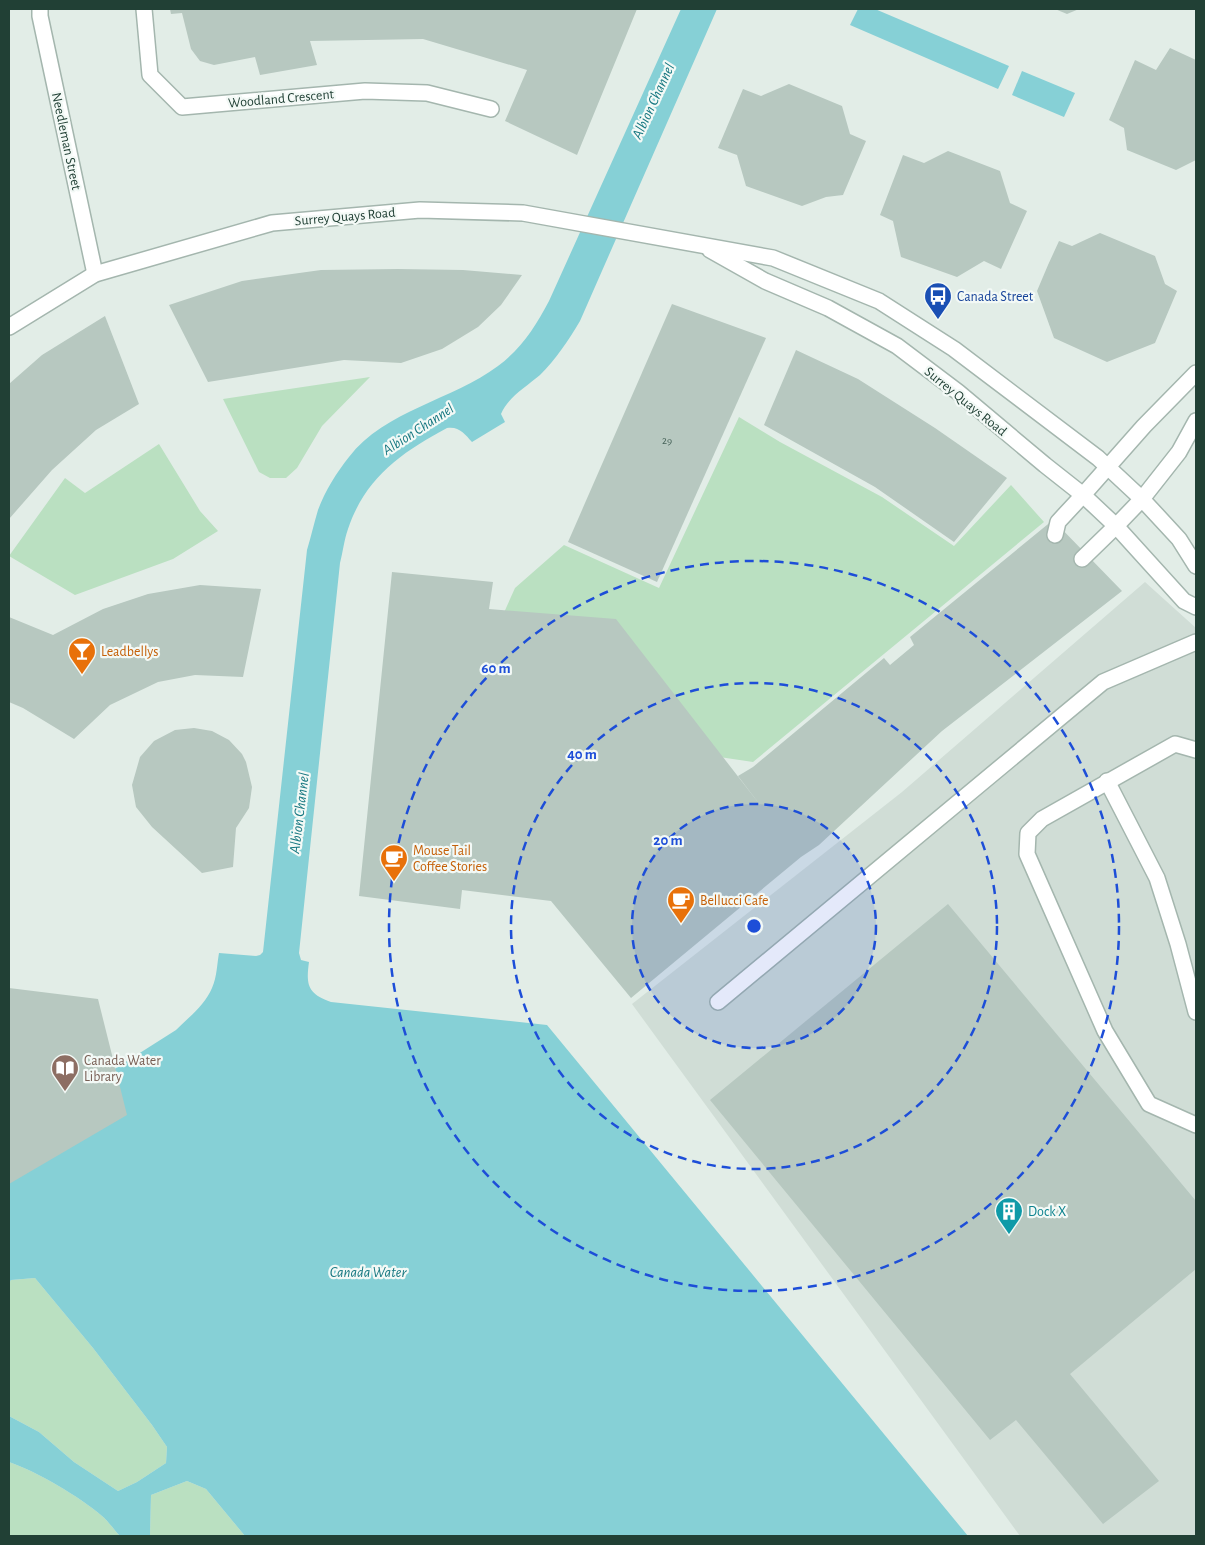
<svg xmlns="http://www.w3.org/2000/svg" width="1205" height="1545" font-family="'Alegreya Sans',sans-serif">
<style>
.built{fill:#d0ddd6}
.green{fill:#bae0c1}
.water{fill:#86d0d6}
.building{fill:#b7c8c0}
.lines{fill:none;stroke-linecap:round;stroke-linejoin:round}
.service-casing{stroke:#a4b6ae;stroke-width:18}
.minor-casing{stroke:#a4b6ae;stroke-width:18}
.tertiary-casing{stroke:#a4b6ae;stroke-width:18}
.service{stroke:#fff;stroke-width:15}
.minor{stroke:#fff;stroke-width:15}
.tertiary{stroke:#fff;stroke-width:15}
.ring{fill:none;stroke:#1d4ed8;stroke-width:2.5;stroke-dasharray:9 6}
.labels{text-anchor:middle;stroke-width:4.5;stroke-linejoin:round;paint-order:stroke}
.number-label{font-size:11px;fill:#466258}
.street-label{font-size:14px;fill:#214035;stroke:#f3f9f6}
.transit-label{font-size:14px;fill:#164399;stroke:#f3f9f6;text-anchor:start}
.food-label{font-size:14px;fill:#c56008;stroke:#f3f9f6;text-anchor:start}
.education-label{font-size:14px;fill:#785e54;stroke:#f3f9f6;text-anchor:start}
.culture-label{font-size:14px;fill:#0d838f;stroke:#f3f9f6;text-anchor:start}
.water-label{font-size:15px;font-style:italic;fill:#167780;stroke:#f3f9f6}
.centre{fill:#1d4ed8;stroke:#f3f9f6;stroke-width:2.5}
.ring-label{font-size:15px;text-anchor:middle;font-weight:bold;fill:#1d4ed8;stroke:#f3f9f6;stroke-width:4.5;stroke-linejoin:round;paint-order:stroke}
</style>
<rect width="100%" height="100%" fill="#e2ede7"/>
<polygon class="built" points="1145,582 1196,628 1196,1536 1020,1536 632,1004 902,792"/>
<g class="green">
<polygon points="370,377 322,426 297,468 286,478 270,478 259,472 223,399"/>
<polygon points="739,417 780,442 882,497 954,546 1011,485 1044,522 753,762 706,755 493,637 515,588 564,545 659,588"/>
<polygon points="159,444 200,511 218,531 173,559 75,595 9,556 65,478 85,493"/>
<polygon points="35,1278 93,1348 152,1425 167,1447 166,1463 137,1482 118,1491 74,1462 39,1432 9,1416 9,1283 11,1280"/>
<path d="M9,1462C36,1471 80,1497 102,1516C109,1522 114,1530 120,1536H9Z"/>
<polygon points="187,1481 206,1489 245,1536 150,1536 151,1495"/>
</g>
<g class="water">
<path d="M681,9H717L580,321C568,341 556,359 540,375C526,387 508,397 501,414L505,422L472,442C465,434 459,426 447,428C402,452 365,478 348,529C344,540 343,552 340,563L299,953L301,960L309,962C306,984 307,994 331,1002L547,1025L968,1536H245L206,1489L187,1481L151,1495L150,1536H120C114,1530 109,1522 102,1516C80,1497 36,1471 9,1462V1416L39,1432L74,1462L118,1491L137,1482L166,1463L167,1447L152,1425L93,1348L35,1278L11,1280L9,1283V1136L176,1030C189,1017 205,1005 212,988C217,977 217,964 219,953L256,956L260,955L263,952L307,550C311,537 314,523 318,510C325,491 337,472 349,457C385,410 453,400 498,366C521,349 536,326 549,301Z"/>
<polygon points="858,9 875,9 1009,66 998,89 850,25"/>
<polygon points="1022,71 1075,93 1064,117 1012,95"/>
</g>
<g class="building">
<polygon points="170,9 637,9 577,155 505,121 527,70 423,39 310,41 317,65 260,75 255,57 214,65 200,61 191,49 182,13 171,14"/>
<polygon points="1055,9 1079,9 1067,14"/>
<polygon points="1170,48 1196,60 1196,160 1176,170 1127,150 1124,128 1109,120 1135,60 1156,70"/>
<polygon points="789,84 842,106 850,134 866,141 843,195 826,197 802,206 746,186 737,155 718,148 743,89 761,96"/>
<polygon points="948,151 1000,171 1010,203 1027,211 1001,269 984,261 957,277 901,257 893,221 880,215 903,155 924,163"/>
<polygon points="1100,233 1155,256 1165,284 1177,291 1155,343 1107,362 1054,338 1037,291 1048,265 1059,241 1072,246"/>
<polygon points="398,269 463,270 522,275 501,305 478,327 442,349 401,363 344,360 208,382 169,305 242,281 321,270"/>
<polygon points="672,304 766,338 657,582 568,542"/>
<polygon points="105,316 139,404 96,430 52,470 9,519 9,384 42,355"/>
<polygon points="796,350 858,379 935,428 1007,478 954,542 875,487 764,425"/>
<polygon points="1053,520 1122,591 942,731 819,845 801,857 631,998 551,901 462,890 460,909 359,896 392,572 493,582 489,609 616,619 764,810 738,776 753,767 884,658 890,665 914,645 910,637"/>
<polygon points="200,585 261,589 243,677 195,675 158,682 110,705 74,739 23,708 9,702 9,617 53,635 103,609 148,594"/>
<polygon points="194,728 212,731 229,740 242,754 246,762 252,787 249,808 236,828 233,867 202,873 152,827 136,807 132,785 140,757 154,741 175,730"/>
<polygon points="948,904 1196,1201 1196,1269 1070,1374 1159,1481 1103,1524 1016,1420 990,1440 710,1100"/>
<polygon points="9,988 98,999 127,1115 9,1184"/>
</g>
<g class="lines">
<g class="service-casing">
<g id="service">
<polyline points="144,9 150,75 182,107 365,91 427,93 491,109"/>
<polyline points="1055,535 1058,522 1083,495"/>
<polyline points="1082,559 1116,526"/>
<polyline points="1196,750 1175,744 1042,819 1028,833 1027,854 1105,1031 1149,1104 1196,1125"/>
<polyline points="1107,781 1157,878 1178,944 1196,1012"/>
<polyline points="718,1002 1103,682 1196,642"/>
</g>
</g>
<g class="minor-casing">
<g id="minor">
<polyline points="40,9 40,16 95,274"/>
<polyline points="1083,495 1144,426 1196,373"/>
<polyline points="1116,526 1142,499 1179,452 1196,421"/>
</g>
</g>
<g class="tertiary-casing">
<g id="tertiary">
<polyline points="710,250 765,281 828,308 897,346 958,392 1045,465 1083,495 1116,526 1184,601 1196,607"/>
<polyline points="9,327 95,274 272,223 420,210 523,213 773,258 879,301 954,349 1098,458 1142,499 1179,539 1196,566"/>
</g>
</g>
<use href="#service" class="service"/>
<use href="#minor" class="minor"/>
<use href="#tertiary" class="tertiary"/>
</g>
<circle cx="754" cy="926" r="122" fill="#1d4ed8" fill-opacity=".12"/>
<g class="ring">
<circle cx="754" cy="926" r="122"/>
<circle cx="754" cy="926" r="243"/>
<circle cx="754" cy="926" r="365"/>
</g>
<defs>
<g id="bus-pin" transform="scale(1.4375)"><path d="M0 17L-7.5 6A9.5 9.5 0 1 1 7.5 6Z" fill="#1a4fb4" stroke="#f3f9f6"/><path d="M-5-6H5V4H4V6H2V4H-2V6H-4V4H-5ZM-3.5-4V0h7V-4ZM-3.5 1.2v1.5H-2V1.2ZM2 1.2v1.5H3.5V1.2Z" fill="#fff"/></g>
<g id="bar-pin" transform="scale(1.4375)"><path d="M0 17L-7.5 6A9.5 9.5 0 1 1 7.5 6Z" fill="#e8710a" stroke="#f3f9f6"/><path d="M-6-5H6L.8 .8V4.5H3.5V6h-7V4.5H-.8V.8Z" fill="#fff"/></g>
<g id="cafe-pin" transform="scale(1.4375)"><path d="M0 17L-7.5 6A9.5 9.5 0 1 1 7.5 6Z" fill="#e8710a" stroke="#f3f9f6"/><path d="M-5.5-4.5H6V0H3Q3 3.5 0 3.5H-2.5Q-5.5 3.5-5.5 0ZM3-3.2v2h1.7v-2ZM-6 4.5H4V6H-6Z" fill="#fff"/></g>
<g id="library-pin" transform="scale(1.4375)"><path d="M0 17L-7.5 6A9.5 9.5 0 1 1 7.5 6Z" fill="#8d6e63" stroke="#f3f9f6"/><path d="M-6-4Q-3-5.5-.7-3.5V5Q-3 3-6 4ZM6-4Q3-5.5 .7-3.5V5Q3 3 6 4Z" fill="#fff"/></g>
<g id="building-pin" transform="scale(1.4375)"><path d="M0 17L-7.5 6A9.5 9.5 0 1 1 7.5 6Z" fill="#0f9aa8" stroke="#f3f9f6"/><path d="M-4-6H4V6H1V3H-1V6H-4ZM-2.5-4.3h1.7v1.8h-1.7ZM.8-4.3h1.7v1.8H.8ZM-2.5-1h1.7V.8h-1.7ZM.8-1h1.7V.8H.8Z" fill="#fff"/></g>
</defs>
<g fill-rule="evenodd">
<use href="#bus-pin" x="938" y="296"/>
<use href="#bar-pin" x="82" y="651"/>
<use href="#cafe-pin" x="394" y="858"/>
<use href="#cafe-pin" x="681" y="900"/>
<use href="#library-pin" x="65" y="1068"/>
<use href="#building-pin" x="1009" y="1211"/>
</g>
<g class="labels">
<g class="number-label">
<text x="667" y="444">29</text>
</g>
<g class="street-label">
<text transform="translate(281 98) rotate(-5)" y="5">Woodland Crescent</text>
<text transform="translate(67 141) rotate(78)" y="5">Needleman Street</text>
<text transform="translate(345 216) rotate(-5)" y="5">Surrey Quays Road</text>
<text transform="translate(966 401) rotate(39)" y="5">Surrey Quays Road</text>
</g>
<g class="transit-label">
<text x="957" y="301">Canada Street</text>
</g>
<g class="food-label">
<text x="101" y="656">Leadbellys</text>
<text x="413" y="855">Mouse Tail<tspan x="413" dy="16">Coffee Stories</tspan></text>
<text x="700" y="905">Bellucci Cafe</text>
</g>
<g class="education-label">
<text x="84" y="1065">Canada Water<tspan x="84" dy="16">Library</tspan></text>
</g>
<g class="culture-label">
<text x="1028" y="1216">Dock X</text>
</g>
<g class="water-label">
<text transform="translate(653 101) rotate(-65)" y="5">Albion Channel</text>
<text transform="translate(418 429) rotate(-33)" y="5">Albion Channel</text>
<text transform="translate(299 813) rotate(-83)" y="5">Albion Channel</text>
<text x="368" y="1277">Canada Water</text>
</g>
</g>
<circle cx="754" cy="926" r="8" class="centre"/>
<g class="ring-label">
<text x="496" y="673">60 m</text>
<text x="582" y="759">40 m</text>
<text x="668" y="845">20 m</text>
</g>
<rect width="1205" height="1545" fill="none" stroke="#214035" stroke-width="20"/>
</svg>
